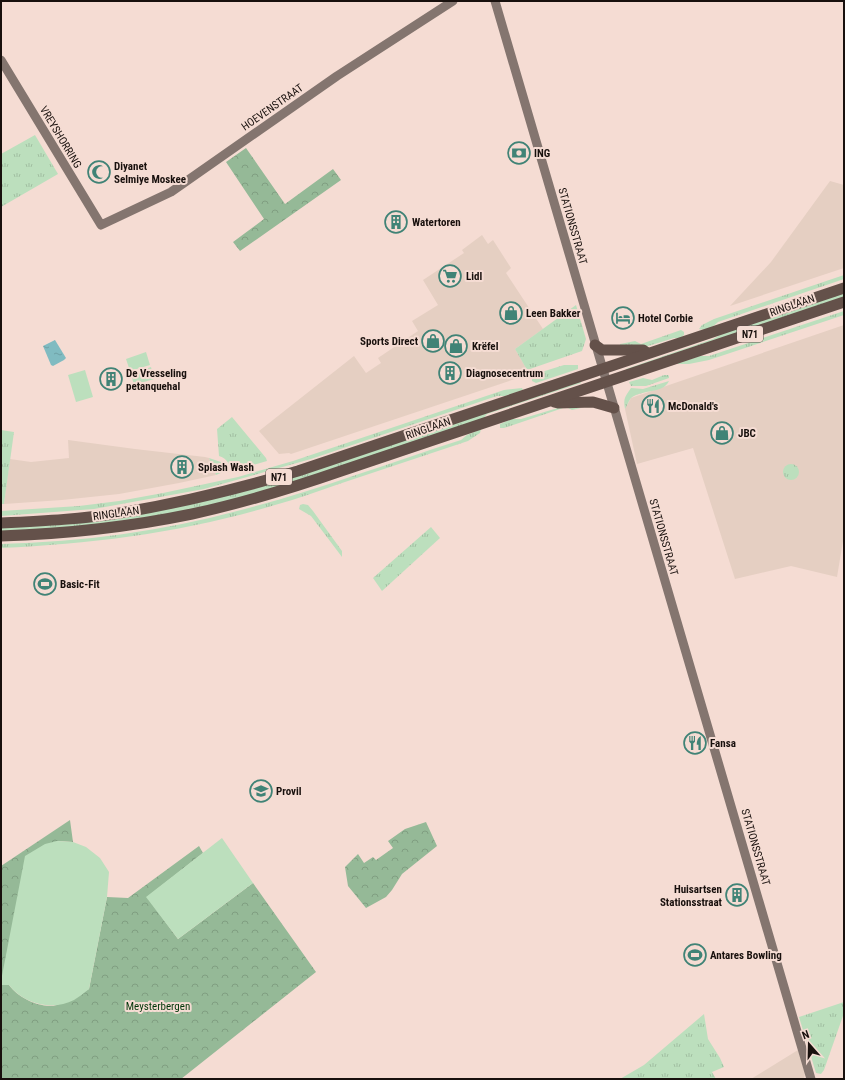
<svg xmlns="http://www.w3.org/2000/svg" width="845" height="1080" font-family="'Roboto Condensed',sans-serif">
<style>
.commercial{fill:#e5cfc2}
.grass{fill:url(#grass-tufts)}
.forest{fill:url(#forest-crowns)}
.garden{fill:#bcdfbd}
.water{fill:url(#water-ripples)}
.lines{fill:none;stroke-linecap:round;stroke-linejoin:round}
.secondary{stroke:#84756f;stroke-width:9}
.trunk{stroke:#64514a;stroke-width:11}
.labels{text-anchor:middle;stroke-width:4;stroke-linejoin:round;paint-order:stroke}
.shield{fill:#f5dcd3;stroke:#5a4d48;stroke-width:1}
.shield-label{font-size:10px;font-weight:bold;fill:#18100d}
.street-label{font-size:11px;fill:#18100d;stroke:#f5dcd3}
.poi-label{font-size:11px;font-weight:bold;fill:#18100d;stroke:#f5dcd3;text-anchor:start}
.park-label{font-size:11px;fill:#003609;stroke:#f5dcd3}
</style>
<defs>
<pattern id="grass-tufts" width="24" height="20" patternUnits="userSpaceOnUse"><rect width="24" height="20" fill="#bcdfbd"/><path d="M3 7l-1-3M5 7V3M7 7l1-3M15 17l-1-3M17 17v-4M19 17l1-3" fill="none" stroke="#a1bea1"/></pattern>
<pattern id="forest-crowns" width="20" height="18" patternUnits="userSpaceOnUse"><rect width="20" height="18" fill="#95b997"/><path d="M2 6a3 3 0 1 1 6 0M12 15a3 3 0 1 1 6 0" fill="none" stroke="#809e81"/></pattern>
<pattern id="water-ripples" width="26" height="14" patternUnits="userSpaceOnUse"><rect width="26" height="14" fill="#80bbc1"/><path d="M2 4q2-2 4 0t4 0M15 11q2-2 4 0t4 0" fill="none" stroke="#6ea0a5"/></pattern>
</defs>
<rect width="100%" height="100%" fill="#f5dcd3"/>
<g class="commercial">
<polygon points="830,181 844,185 844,268 730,306 771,262"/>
<polygon points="482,235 488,244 493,240 511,268 506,273 543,329 515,349 527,370 531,368 533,373 291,454 289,453 279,454 259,431 354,356 366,373 381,363 378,358 418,331 412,321 438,305 423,280 464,253 462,250"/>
<polygon points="844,325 844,535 837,577 791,566 735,579 693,448 637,464 625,409 631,398"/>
<polygon points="68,440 135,449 205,457 209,458 216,475 179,483 119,494 62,500 4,504 10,459 31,462 69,458"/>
<polygon points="798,1050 805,1073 804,1079 751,1079"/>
</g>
<g class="grass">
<polygon points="35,135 58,174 1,207 1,154"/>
<path d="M844,275V279L718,322C713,327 705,331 699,329L702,325L714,319Z"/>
<polygon points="844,292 844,299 627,371 626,369 713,339 727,331"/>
<polygon points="576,305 586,339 582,351 527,370 515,349"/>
<polygon points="844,311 844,315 709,360 689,364 676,364 700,356 709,356"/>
<polygon points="681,330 684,332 684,335 680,338 674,338 645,347 620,347 620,344 635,341 641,344"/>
<polygon points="564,365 578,365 578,369 536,383 532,381 532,375"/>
<polygon points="664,375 668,375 669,376 669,378 646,386 631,386 629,382 643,378 652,380"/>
<polygon points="580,381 581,383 487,414 482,420 406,446 241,498 173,513 87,526 1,532 1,526 132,515"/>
<path d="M669,381C663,394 642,389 631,398C629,400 627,406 625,409C623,398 625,397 631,388L643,389Z"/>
<polygon points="522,388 523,390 505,396 497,396 488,399 311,459 204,489 94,509 1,516 1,511 79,506 119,501 163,493 238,477 293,461 504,390"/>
<polygon points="561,407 581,408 572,410 566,407 504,428 500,428 500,424 512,419 521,419"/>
<path d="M232,417L266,458L267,461L235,470C227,465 229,459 219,456L217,429Z"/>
<path d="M481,429L480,433L468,441C425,455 382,470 339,484C318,491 297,499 275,505C186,532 94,544 1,548V544C82,542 163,531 241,510C316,491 388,463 461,440L467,435Z"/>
<polygon points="1,430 14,432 4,504 1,504"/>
<polygon points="209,458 224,463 225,467 223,472 216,475"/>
<circle cx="791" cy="472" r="8"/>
<polygon points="303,504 308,505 313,511 342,551 342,557 311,516 299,509 300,505"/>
<polygon points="431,527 440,538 382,591 373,578"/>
<polygon points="844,1002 844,1013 824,1070 821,1074 816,1073 799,1017"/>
<polygon points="704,1014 708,1039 720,1058 724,1067 712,1072 716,1079 620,1079 644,1065"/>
</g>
<g class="forest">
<polygon points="246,148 285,204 333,169 341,180 240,251 233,242 264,219 226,162"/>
<polygon points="70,820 73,842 57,841 1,981 1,866"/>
<polygon points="426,822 437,846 402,874 392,890 386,897 366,908 348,886 345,867 358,854 364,863 373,857 376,860 393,848 388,841 405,829"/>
<path d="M199,846L203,853L147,897L178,939L253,883L316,972L181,1079H1V985H9C18,998 41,1009 57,1005C67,1002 80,993 89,989L107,897L128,898Z"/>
</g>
<g class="garden">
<polygon points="146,352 150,365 130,371 126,359"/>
<polygon points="151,367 154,379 134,385 131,374"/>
<polygon points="85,370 93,397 76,402 68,375"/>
<polygon points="222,838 253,883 178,939 146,897"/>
<path d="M57,841L73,842L86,847L100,858L109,872L107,897L89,989C84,993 79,997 74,1000C53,1011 23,1004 9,985H1V981L25,856L45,844Z"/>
</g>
<polygon class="water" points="55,340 66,358 64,360 53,366 51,365 43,346"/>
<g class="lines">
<g class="secondary">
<polyline points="495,1 811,1079"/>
<polyline points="1,60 101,225 171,192 337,76 453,1"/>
</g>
<g class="trunk">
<polyline points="595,345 602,350 643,350 647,353"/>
<polyline points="554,402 558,403 593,402 614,408"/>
<path d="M1,523C43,521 85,519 126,512C184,502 241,488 298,471L844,288"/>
<path d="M1,536C65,534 129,527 192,514C242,503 292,488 341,471L844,302"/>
</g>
</g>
<defs>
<g id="bank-ring" transform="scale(1.15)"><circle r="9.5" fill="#f5dcd3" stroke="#408376" stroke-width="1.5"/><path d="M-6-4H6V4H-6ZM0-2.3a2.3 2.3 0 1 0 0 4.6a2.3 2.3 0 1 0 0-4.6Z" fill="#408376"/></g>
<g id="mosque-ring" transform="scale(1.15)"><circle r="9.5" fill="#f5dcd3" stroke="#408376" stroke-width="1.5"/><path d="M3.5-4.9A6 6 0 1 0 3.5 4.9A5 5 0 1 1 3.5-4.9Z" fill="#408376"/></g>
<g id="building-ring" transform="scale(1.15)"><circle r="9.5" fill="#f5dcd3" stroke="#408376" stroke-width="1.5"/><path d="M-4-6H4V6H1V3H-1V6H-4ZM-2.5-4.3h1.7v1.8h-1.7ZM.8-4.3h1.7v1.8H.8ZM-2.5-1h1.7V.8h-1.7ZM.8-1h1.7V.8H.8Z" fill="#408376"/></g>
<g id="supermarket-ring" transform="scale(1.15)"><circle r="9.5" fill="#f5dcd3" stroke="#408376" stroke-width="1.5"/><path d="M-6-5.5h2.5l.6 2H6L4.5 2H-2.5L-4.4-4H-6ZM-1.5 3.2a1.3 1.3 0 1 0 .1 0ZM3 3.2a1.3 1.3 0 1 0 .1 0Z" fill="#408376"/></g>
<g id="shop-ring" transform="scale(1.15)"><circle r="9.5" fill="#f5dcd3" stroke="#408376" stroke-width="1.5"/><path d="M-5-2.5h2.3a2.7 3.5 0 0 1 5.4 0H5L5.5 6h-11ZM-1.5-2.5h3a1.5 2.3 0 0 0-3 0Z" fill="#408376"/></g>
<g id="hotel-ring" transform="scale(1.15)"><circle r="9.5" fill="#f5dcd3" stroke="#408376" stroke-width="1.5"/><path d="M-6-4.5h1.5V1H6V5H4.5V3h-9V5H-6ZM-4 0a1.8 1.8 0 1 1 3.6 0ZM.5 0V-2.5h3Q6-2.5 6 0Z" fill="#408376"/></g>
<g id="restaurant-ring" transform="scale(1.15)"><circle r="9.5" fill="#f5dcd3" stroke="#408376" stroke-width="1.5"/><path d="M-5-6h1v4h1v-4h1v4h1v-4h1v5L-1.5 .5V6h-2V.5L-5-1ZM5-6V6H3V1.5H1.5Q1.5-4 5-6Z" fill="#408376"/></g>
<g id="stadium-ring" transform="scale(1.15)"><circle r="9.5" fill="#f5dcd3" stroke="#408376" stroke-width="1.5"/><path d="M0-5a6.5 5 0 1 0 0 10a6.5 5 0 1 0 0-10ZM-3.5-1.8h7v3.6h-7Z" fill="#408376"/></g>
<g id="school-ring" transform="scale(1.15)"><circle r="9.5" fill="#f5dcd3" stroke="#408376" stroke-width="1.5"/><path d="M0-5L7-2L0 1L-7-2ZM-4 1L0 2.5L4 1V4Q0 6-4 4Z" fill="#408376"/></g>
</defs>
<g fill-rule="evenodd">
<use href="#bank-ring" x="519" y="153"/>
<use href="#mosque-ring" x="99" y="172"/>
<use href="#building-ring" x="396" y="222"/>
<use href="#supermarket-ring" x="450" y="276"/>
<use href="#shop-ring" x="511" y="313"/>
<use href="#hotel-ring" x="623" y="318"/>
<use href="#shop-ring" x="433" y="341"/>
<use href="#shop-ring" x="456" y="346"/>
<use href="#building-ring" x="450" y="373"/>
<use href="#building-ring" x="111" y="379"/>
<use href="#restaurant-ring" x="653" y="406"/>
<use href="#shop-ring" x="722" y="433"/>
<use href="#building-ring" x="182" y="467"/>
<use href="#stadium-ring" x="45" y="584"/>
<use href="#restaurant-ring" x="695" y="743"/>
<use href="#school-ring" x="261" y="791"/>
<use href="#building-ring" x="737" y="895"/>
<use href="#stadium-ring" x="695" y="955"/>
</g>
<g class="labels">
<g class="shield">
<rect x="737" y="326" width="26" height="16" rx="3"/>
<rect x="266" y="469" width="26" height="16" rx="3"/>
</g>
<g class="shield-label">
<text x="750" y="338">N71</text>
<text x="279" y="481">N71</text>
</g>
<g class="street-label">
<text transform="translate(272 107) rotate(-35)" y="4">HOEVENSTRAAT</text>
<text transform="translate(61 137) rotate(59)" y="4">VREYSHORRING</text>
<text transform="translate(573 226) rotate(74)" y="4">STATIONSSTRAAT</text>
<text transform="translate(792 305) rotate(-19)" y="4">RINGLAAN</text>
<text transform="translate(428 428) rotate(-19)" y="4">RINGLAAN</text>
<text transform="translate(116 513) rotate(-8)" y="4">RINGLAAN</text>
<text transform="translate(664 537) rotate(74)" y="4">STATIONSSTRAAT</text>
<text transform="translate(756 847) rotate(74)" y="4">STATIONSSTRAAT</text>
</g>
<g class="poi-label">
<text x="534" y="157">ING</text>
<text x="114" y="170">Diyanet<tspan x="114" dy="13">Selmiye Moskee</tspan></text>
<text x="412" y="226">Watertoren</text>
<text x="466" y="280">Lidl</text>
<text x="526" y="317">Leen Bakker</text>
<text x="638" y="322">Hotel Corbie</text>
<text x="418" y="345" text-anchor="end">Sports Direct</text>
<text x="472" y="350">Krëfel</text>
<text x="126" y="377">De Vresseling<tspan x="126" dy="13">petanquehal</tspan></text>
<text x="466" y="377">Diagnosecentrum</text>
<text x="668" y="410">McDonald's</text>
<text x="738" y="437">JBC</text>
<text x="198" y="471">Splash Wash</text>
<text x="60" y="588">Basic-Fit</text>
<text x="710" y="747">Fansa</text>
<text x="276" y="795">Provil</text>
<text x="722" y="893" text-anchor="end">Huisartsen<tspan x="722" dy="13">Stationsstraat</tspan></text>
<text x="710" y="959">Antares Bowling</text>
</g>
<g class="park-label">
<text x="158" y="1010">Meysterbergen</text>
</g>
</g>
<rect width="845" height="1080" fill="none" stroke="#18100d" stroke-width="4"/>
<g transform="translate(809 1044) rotate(340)" stroke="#f5dcd3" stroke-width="3" paint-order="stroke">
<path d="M0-3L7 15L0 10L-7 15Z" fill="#18100d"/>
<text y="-6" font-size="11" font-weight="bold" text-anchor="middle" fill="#18100d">N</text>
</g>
</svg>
